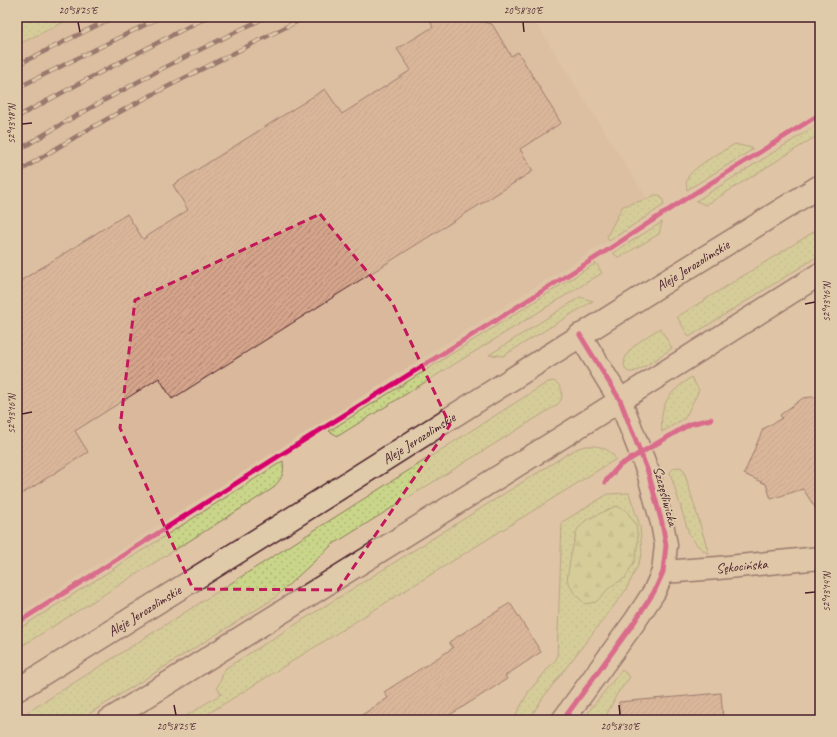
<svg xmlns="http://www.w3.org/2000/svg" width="837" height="737" font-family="Caveat,sans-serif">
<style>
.built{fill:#d9b89b}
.grass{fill:url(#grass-dots);stroke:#8a7a5a}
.forest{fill:url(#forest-firs);stroke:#8a7a5a}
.building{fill:url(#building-hatch);stroke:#4a1f2b}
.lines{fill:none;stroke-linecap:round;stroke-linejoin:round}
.minor-casing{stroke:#4a1f2b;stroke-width:25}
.major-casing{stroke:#4a1f2b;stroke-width:25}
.minor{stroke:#dfcbaa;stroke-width:22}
.major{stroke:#dfcbaa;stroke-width:22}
.rail-casing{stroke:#4a1f2b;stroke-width:4.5}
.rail{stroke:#dfcbaa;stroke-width:3;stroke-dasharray:9;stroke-linecap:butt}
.cycleway-casing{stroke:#dfcbaa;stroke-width:8}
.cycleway{stroke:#d6006c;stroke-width:5}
.marked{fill:none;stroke:#c2185b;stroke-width:3;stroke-dasharray:8 5;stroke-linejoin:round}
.ticks{fill:none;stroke:#4a1f2b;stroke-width:1.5}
.labels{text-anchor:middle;stroke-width:4;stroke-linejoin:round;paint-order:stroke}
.street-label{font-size:14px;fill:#4a1f2b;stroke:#dfcbaa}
.neatline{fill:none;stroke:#4a1f2b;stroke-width:1.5}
.ticks-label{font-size:10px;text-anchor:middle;fill:#4a1f2b}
</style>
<defs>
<pattern id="grass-dots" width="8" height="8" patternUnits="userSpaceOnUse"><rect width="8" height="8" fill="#c9d589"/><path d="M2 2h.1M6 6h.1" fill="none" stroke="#aeb676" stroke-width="1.8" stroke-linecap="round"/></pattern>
<pattern id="forest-firs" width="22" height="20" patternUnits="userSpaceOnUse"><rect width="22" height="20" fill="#c9d589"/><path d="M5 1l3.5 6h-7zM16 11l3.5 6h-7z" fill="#aeb676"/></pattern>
<pattern id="building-hatch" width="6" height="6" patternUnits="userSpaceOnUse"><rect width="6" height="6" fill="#d5a48b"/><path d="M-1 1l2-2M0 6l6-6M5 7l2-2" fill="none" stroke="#af8572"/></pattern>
</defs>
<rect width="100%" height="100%" fill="#dfc5a5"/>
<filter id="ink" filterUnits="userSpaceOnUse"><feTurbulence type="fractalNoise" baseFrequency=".025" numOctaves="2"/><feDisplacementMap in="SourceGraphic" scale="8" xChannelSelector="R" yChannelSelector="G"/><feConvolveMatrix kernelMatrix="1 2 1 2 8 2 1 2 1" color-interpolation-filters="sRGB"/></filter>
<g filter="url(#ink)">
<polygon class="built" points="17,17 532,17 655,211 17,615"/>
<g class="grass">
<polygon points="20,17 74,17 17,45 17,19"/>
<polygon points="820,123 820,134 706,205 696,201"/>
<path d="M735,144L752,148V150L687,190C686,185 686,181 688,177C694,166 723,151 735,144Z"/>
<polygon points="654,195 660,195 663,200 664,205 609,241 607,236 623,206 648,199"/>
<polygon points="662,222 659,234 622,256 618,257 613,253"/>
<polygon points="820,228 820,255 689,337 677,317"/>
<polygon points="596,263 602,273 338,436 329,431"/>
<polygon points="580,297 593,301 503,356 489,355"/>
<path d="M660,328L672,348C664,353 640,372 632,372C629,373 626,371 625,368C619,351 648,336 660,328Z"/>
<path d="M691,377L699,390L685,418L662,432C659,403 669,393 691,377Z"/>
<path d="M553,381C560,383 564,392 561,400C560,402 558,403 557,405L332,545L272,600L79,720H17V719L548,382Z"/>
<path d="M586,446C599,445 609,448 616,459L198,720H180L221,694L217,687C222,680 221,675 226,668L569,453L578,448Z"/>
<path d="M283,461C285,475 281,479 272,489L17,649V630Z"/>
<polygon points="679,467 682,468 684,471 709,554 703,550 697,545 689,534 670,472 674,468"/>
<polygon points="629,493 640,526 642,554 637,567 626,590 542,699 529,720 513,720 529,691 557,658 562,522 608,494"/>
<polygon points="622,670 630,677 617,694 604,720 584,720 592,707"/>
</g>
<polygon class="forest" points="616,506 626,510 636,525 638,541 635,560 625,578 610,587 596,602 585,604 574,593 567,580 571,554 577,530 586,520"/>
<g class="building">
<polygon points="428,17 460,17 492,24 511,56 518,52 561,123 520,149 533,171 172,399 159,378 124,400 75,431 88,452 17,497 17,283 127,214 143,239 188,210 173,185 325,89 342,114 411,70 397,49 433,27"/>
<polygon points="820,396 820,515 803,489 771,499 766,484 744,474 763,429 782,418 780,415 803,398"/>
<polygon points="510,603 541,652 505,676 507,679 442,720 354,720 388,698 384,692 453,648 449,642"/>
<polygon points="721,693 723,720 620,720 619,702"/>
</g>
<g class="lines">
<g class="minor-casing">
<g id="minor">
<path id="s1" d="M663,572L718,568L820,558"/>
<polyline points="563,720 635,621 654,592 663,572 666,545 662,523 648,472 620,400 580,335"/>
</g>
</g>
<g class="major-casing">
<g id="major">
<path id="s2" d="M17,690L297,515L670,279L820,186"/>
<polyline points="109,720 559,439 820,274"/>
</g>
</g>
<use href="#minor" class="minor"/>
<use href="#major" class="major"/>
<g class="rail-casing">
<g id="rail">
<polyline points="17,65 114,17"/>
<polyline points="17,88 161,17"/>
<polyline points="17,117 82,82 207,17"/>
<polyline points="17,151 65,122 163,68 266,17"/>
<path d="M17,173C109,113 208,66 306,17"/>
</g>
</g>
<use href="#rail" class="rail"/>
<g class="cycleway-casing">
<g id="cycleway">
<polyline points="605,482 620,465 661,441 690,424 711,419"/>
<polyline points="17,623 282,454 603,253 679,203 820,114"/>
<polyline points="563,720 635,621 654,592 663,572 666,545 662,523 648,472 620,400 580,335"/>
</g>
</g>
<use href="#cycleway" class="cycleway"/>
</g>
</g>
<path d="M0 0H837V737H0ZM320,214L392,302L450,425L338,590L193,589L120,428L135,300Z" fill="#dfc5a5" fill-opacity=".55" fill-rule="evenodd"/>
<path class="marked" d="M320,214L392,302L450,425L338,590L193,589L120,428L135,300Z"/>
<path class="ticks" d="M78,22L80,32M523,22L524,32M22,124L32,123M805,304L815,302M22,414L32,412M805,593L815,592M174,705L176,715M619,705L620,715"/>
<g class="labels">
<g class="street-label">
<text dy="5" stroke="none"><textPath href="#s2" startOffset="798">Aleje Jerozolimskie</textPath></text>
<text dy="5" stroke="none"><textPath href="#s2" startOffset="474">Aleje Jerozolimskie</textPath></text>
<text transform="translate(666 496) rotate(75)" y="5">Szczęśliwicka</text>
<text dy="5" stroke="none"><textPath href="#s1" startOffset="79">Sękocińska</textPath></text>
<text dy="5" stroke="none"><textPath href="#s2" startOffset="150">Aleje Jerozolimskie</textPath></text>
</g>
</g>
<rect width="837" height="737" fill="none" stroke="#dfcbaa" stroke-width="44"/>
<rect x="22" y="22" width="793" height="693" class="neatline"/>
<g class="ticks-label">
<text x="78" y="14">20°58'25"E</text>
<text x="523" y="14">20°58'30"E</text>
<text transform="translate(11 124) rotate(-90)" y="4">52°13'18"N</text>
<text transform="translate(826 302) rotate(-90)" y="4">52°13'16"N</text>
<text transform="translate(11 414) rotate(-90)" y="4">52°13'16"N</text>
<text transform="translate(826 592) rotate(-90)" y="4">52°13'14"N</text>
<text x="176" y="730">20°58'25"E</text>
<text x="620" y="730">20°58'30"E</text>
</g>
</svg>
